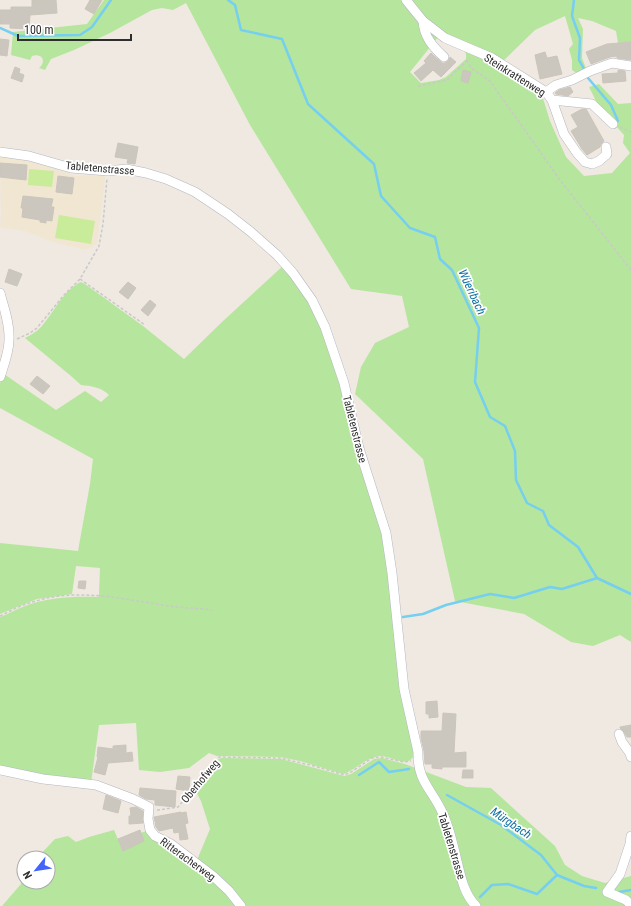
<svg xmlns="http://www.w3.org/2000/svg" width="631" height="906" font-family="'Roboto Condensed',sans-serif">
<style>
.education{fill:#f0e6d1}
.green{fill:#b6e59e;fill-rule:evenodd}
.pitch{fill:#c9ec9a}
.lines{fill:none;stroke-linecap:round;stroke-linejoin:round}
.stream{stroke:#75cff0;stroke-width:2.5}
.building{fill:#cbc7bf;stroke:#cbc5ba}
.minor-casing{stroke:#b4b7c1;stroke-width:10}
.path{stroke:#c9c9c9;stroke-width:1.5;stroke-dasharray:3 2;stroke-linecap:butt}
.minor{stroke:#fff;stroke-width:9}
.labels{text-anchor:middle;stroke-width:3.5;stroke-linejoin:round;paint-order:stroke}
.street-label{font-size:11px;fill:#2e2e2e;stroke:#fff}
.water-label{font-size:12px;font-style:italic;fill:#0d6fa3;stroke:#fff}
</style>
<rect width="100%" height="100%" fill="#efe9e1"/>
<polygon class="education" points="0,156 34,161 75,176 103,175 105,178 97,244 90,248 85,250 50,241 25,231 0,227 1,216"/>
<g class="green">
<path d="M104,0H631V42L618,43L616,31L592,21L578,18L583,29L582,58L587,71L579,75L572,70V60L569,49L573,44L565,16L535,30L498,66L541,92L550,121L566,157L584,176L612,173L630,153L623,143L624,135L599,107L589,87L599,84L618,104L631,103V642L620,635L593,646L571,642L524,614L455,601L423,459L355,394L361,367L375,343L409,327L402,296L351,289L250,125L186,3L173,10L162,8L152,10L110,33L74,50L51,59L45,70L39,68C47,61 42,53 32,56L30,60L11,55L13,32L87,24ZM439,36L464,50L466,54V59L446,77L439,80L421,83L410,72Z"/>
<path d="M284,265L302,288L325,334L383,533L415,754C414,756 412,759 409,761C401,764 388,755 379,756C365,758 356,770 343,774L300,761L280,757L217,756L209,753L189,768L160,772L139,770L136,723L99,725L91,783L0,768V617C8,614 17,609 25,606C48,597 75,596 99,597L100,568L76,566L72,594L37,599L0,614V543L78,551L90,484L93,459L0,408V383L4,374L56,410L85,391L101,402L109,395C101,387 91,386 81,385L71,376L25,338C31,335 36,332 41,327C53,314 64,289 81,282L85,284L143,326L184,359L222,322Z"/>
<polygon points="221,758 281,759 315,768 344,776 351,774 374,759 382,758 405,764 466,787 491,788 555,846 565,865 582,876 605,883 631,876 631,906 245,906 197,860 210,829 201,801 195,790 208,774 217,760"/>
<polygon points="114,830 123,851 144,841 141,833 146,831 202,870 239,906 2,906 21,884 21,876 24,873 24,882 48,882 48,858 37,858 55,839 68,836 76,842 89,837"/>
</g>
<g class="pitch">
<polygon points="29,169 54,171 52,187 28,185"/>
<polygon points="59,215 95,221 91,244 55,238"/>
</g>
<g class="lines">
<g class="stream">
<polyline points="228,0 235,5 241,30 282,39 308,104 374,164 381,196 410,228 435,237 440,259 452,270 479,328 475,382 490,417 505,426 515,451 516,480 527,503 543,511 549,525 578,547 597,578 631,594"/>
<polyline points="574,0 572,16 580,38 579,60 584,69"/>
<polyline points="0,28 18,36 80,35 92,27 111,0"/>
<polyline points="588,78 611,105 618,121"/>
<polyline points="403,617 423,614 446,605 490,594 514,598 550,587 562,589 597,578"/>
<polyline points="359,775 379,762 389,772 409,769"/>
<polyline points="447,795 501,825 541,855 557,875 584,886 596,888"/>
<polyline points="619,892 631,890"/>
<polyline points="480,897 492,885 508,884 537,894 557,875"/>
</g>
</g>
<g class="building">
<polygon points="32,0 56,0 57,13 30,15 29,29 10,28 10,24 0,24 0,10 11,10 11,7 32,7"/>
<polygon points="90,0 102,0 94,14 85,9"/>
<polygon points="0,39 9,40 7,56 0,55"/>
<polygon points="631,42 631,60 617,58 617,56 610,57 591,64 586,52 607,44"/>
<polygon points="545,52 547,58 557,56 562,74 540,79 535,55"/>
<polygon points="431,53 442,63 445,63 448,61 450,57 456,62 441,77 433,70 421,81 414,73 426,63 424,61"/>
<polygon points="15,67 20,69 19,73 24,75 22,82 11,78"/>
<polygon points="463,70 471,72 468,83 461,81"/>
<polygon points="618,70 625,71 626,81 603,83 602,74 618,73"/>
<polygon points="570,87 573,92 568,96 556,94 555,93 559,90"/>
<polygon points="582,109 586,109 604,141 601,144 600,147 587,155 582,149 571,131 578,127 571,115"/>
<polygon points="118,143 138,147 135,164 127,163 128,159 115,157"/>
<polygon points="0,163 27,165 26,180 0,177"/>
<polygon points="58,176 74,178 72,194 56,192"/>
<polygon points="23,196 53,199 51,207 54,207 52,221 46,220 46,223 40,222 40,220 22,217 23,208 21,208"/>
<polygon points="9,269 22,274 17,286 5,282"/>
<polygon points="128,282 136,288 128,299 119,292"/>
<polygon points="150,300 156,305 148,316 141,310"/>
<polygon points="37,376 50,386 43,394 30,384"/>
<polygon points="79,581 86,581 85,589 78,588"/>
<polygon points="437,701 438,717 429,718 429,714 426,714 426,702"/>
<polygon points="443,713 456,714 454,753 466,752 466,767 442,767 442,769 432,768 432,764 425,764 424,751 421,738 421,731 442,731"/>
<polygon points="631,725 631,737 627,737 624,732 620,728 620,727"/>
<polygon points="126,745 126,753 132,752 133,761 108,763 105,775 94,772 98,757 97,757 98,747 113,749 113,746"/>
<polygon points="463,770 473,770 473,778 462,778"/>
<polygon points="178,776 190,777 189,791 176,789"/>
<polygon points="140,788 176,791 175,807 155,805 155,800 146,799 139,795"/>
<polygon points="106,795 121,801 118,813 103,809"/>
<polygon points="136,807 143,811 143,823 129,824 129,816 131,816 130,808"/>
<polygon points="181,812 181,813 186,812 188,823 185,824 188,839 180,840 179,832 174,833 173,828 159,831 156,827 155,823 159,822 155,822 154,817"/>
<polygon points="140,830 144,841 123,851 118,839"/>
</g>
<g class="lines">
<g class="minor-casing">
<g id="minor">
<polyline points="406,0 423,21 445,38 492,58 546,92 552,100 592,104 613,124"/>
<path d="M423,21C424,37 433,47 444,57"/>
<polyline points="546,92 556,85 572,80 590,71 612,63 631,66"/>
<polyline points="552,100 564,134 577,153 585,162 592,164 599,161 607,154 606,147"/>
<path d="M0,152L29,156L71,168L108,171L126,169L146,173L166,179L195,192L228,214L251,232L277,255L293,273L312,300L325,327L344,383L359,448L386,533L392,573L404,689L418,752C417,782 433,790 443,814C450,829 453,845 457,861C461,877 464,894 476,906"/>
<path d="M0,293C4,308 10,324 9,340C9,352 4,365 0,377"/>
<polyline points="619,734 622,742 630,753 631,757"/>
<polyline points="0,770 43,779 96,785 133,799 149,807 148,819 150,830 155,836 171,844 213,876 229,891 241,906"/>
<polyline points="631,836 630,844 620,874 607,892 626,900 631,905"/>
</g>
</g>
<g class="path">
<polyline points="467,60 471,68 490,81 560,180 631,270"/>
<polyline points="418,86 447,80 470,58"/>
<polyline points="620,127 631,132"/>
<polyline points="80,279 145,325"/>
<polyline points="17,339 30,333 37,328 64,295 80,279 99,246 103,224 107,178"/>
<path d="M0,616C12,610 24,604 36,601C78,588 122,599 163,605C179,608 195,608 212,610"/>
<polyline points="157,810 159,810 178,807 207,773 216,759 219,757 280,758 314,766 344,775 351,772 372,758 381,757 404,762 411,761"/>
</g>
<use href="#minor" class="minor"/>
</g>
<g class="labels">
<g class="street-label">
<text transform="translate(515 75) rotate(32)" y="4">Steinkrattenweg</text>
<text transform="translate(100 168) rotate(5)" y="4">Tabletenstrasse</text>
<text transform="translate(355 429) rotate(76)" y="4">Tabletenstrasse</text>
<text transform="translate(200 781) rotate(-50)" y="4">Oberhofweg</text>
<text transform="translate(452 846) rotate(73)" y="4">Tabletenstrasse</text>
<text transform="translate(188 859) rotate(36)" y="4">Ritteracherweg</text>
</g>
<g class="water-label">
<text transform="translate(472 292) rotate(65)" y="4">Wüeribach</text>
<text transform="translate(511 823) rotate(34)" y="4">Mürgbach</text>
</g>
</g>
<g transform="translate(36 870) rotate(240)"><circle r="19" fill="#ffffff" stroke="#ababab"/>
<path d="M0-3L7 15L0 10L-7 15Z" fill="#4264fb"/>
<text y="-6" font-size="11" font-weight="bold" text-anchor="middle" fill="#2e2e2e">N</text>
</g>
<path d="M18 34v6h113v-6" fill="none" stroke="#2e2e2e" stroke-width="2"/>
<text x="24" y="34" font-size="12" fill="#2e2e2e" stroke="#ffffff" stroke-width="3" paint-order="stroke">100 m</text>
</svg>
